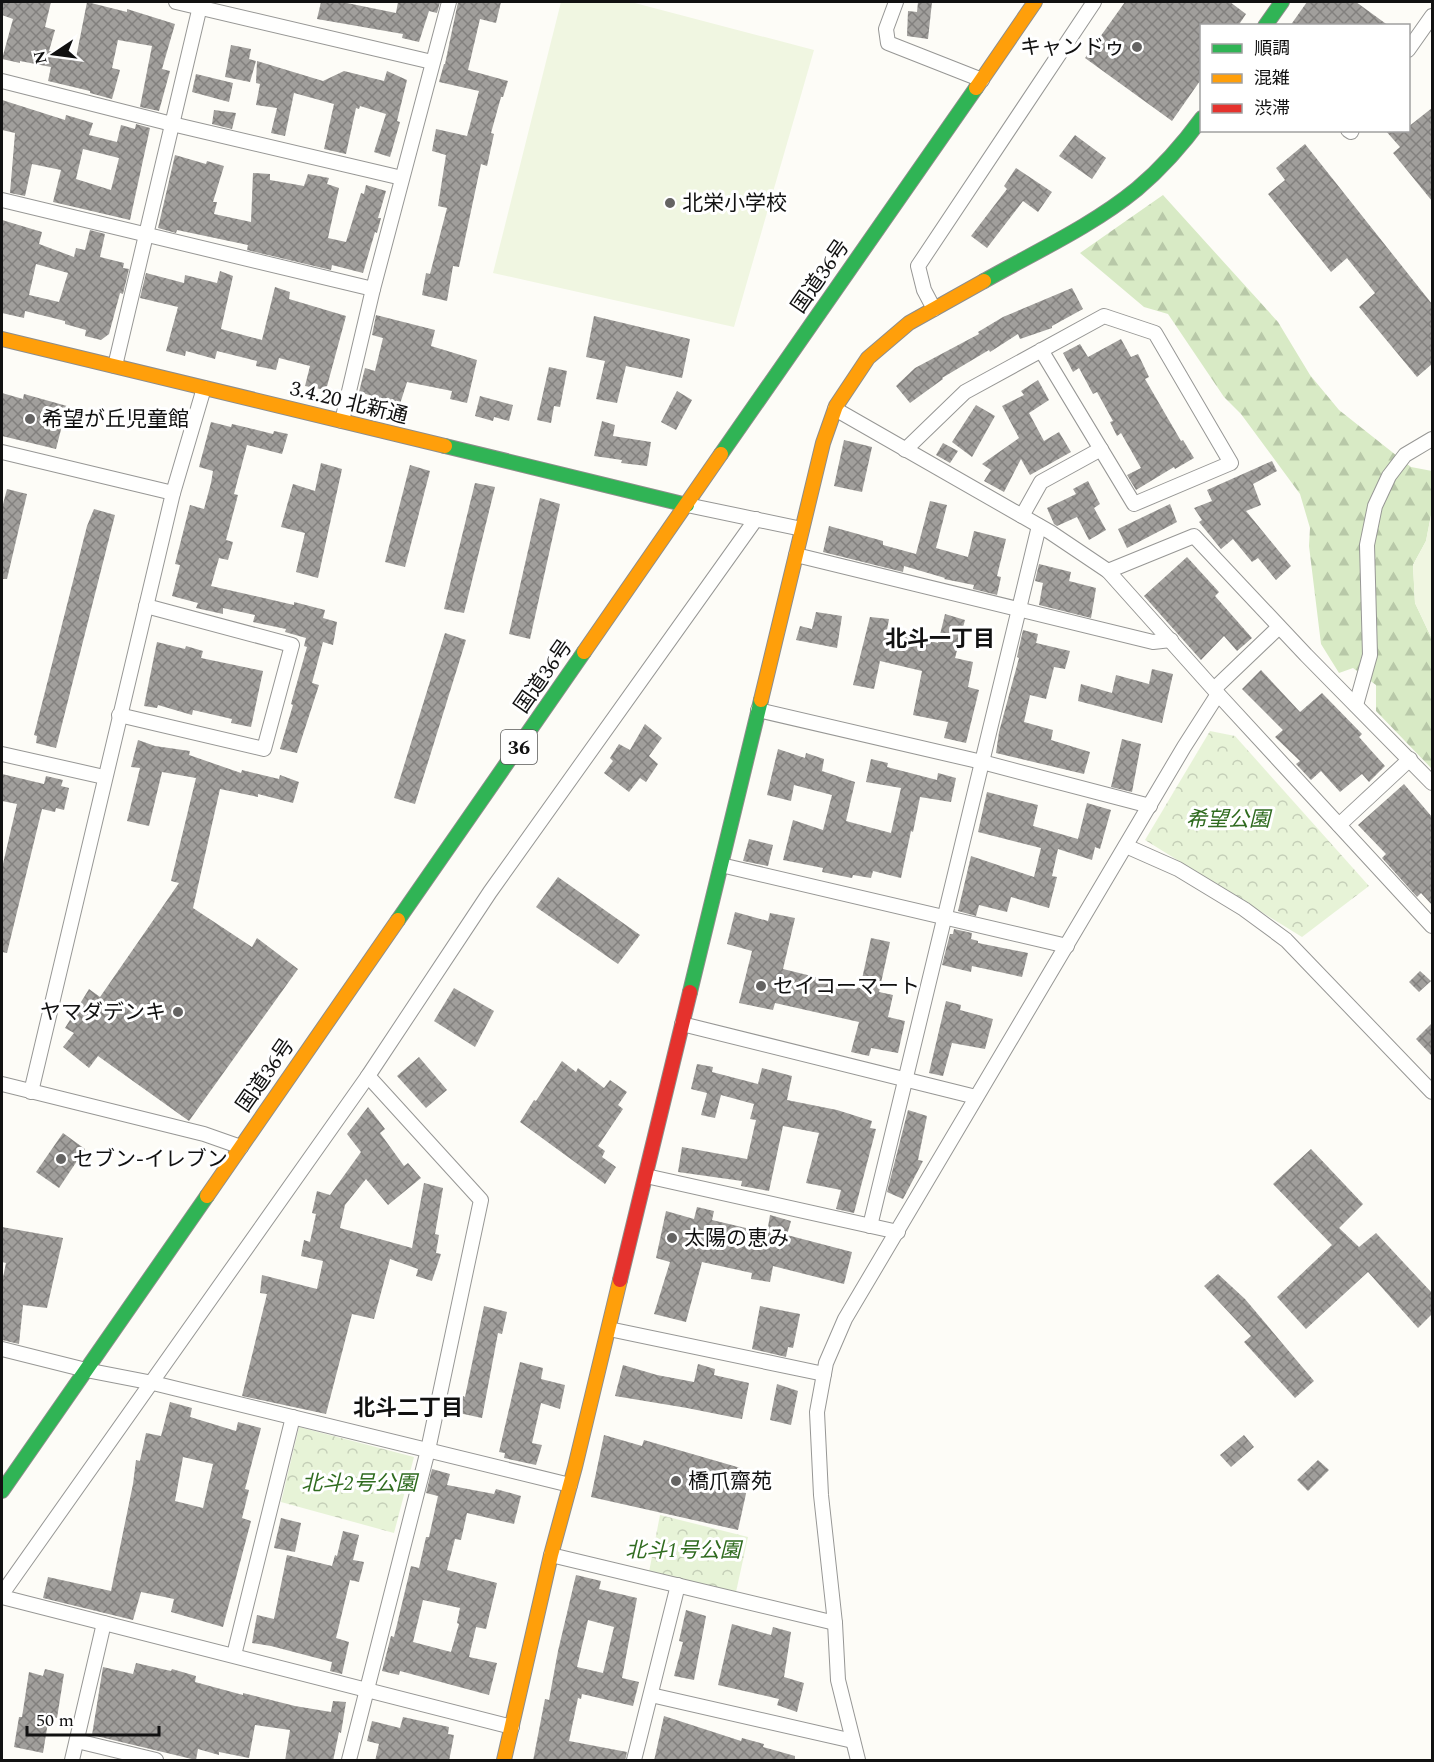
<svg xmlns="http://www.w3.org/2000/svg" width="1434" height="1762" font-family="Spectral,'Noto Sans JP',serif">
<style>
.forest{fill:url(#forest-firs)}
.park{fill:url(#park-crowns)}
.pitch{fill:#f0f6e1}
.building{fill:url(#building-cross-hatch);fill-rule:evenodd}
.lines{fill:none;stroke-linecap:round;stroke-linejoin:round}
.street-casing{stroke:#979795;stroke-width:16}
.fast-casing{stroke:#8e8d8b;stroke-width:16}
.slow-casing{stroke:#8e8d8b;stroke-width:16}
.jam-casing{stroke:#8e8d8b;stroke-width:16}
.street{stroke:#fffffe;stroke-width:14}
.fast{stroke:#30b455;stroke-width:14}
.slow{stroke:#ff9f0a;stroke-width:14}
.jam{stroke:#e5322d;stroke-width:14}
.poi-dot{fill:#646362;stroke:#fff;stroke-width:2}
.labels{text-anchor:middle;stroke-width:6;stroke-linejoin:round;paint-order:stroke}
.shield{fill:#fff;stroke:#585858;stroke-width:1.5}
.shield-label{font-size:20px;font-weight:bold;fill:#111}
.poi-label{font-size:21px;fill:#111;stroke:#fff;text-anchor:start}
.street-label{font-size:21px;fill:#111;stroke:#fff}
.park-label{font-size:21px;font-style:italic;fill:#2f6b1f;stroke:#fff}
.neighbourhood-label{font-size:22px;font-weight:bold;fill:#111;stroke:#fff}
</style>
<defs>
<pattern id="forest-firs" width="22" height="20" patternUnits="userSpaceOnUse" patternTransform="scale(1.5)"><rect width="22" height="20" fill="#d8eac5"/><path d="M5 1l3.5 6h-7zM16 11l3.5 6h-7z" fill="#b8c8a8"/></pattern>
<pattern id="park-crowns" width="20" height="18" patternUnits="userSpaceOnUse" patternTransform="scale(1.5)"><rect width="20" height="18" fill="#e7f3d7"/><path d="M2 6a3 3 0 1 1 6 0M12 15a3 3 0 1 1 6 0" fill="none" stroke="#c5cfb8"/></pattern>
<pattern id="building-cross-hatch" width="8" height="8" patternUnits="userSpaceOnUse" patternTransform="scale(1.5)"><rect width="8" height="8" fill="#a19f9c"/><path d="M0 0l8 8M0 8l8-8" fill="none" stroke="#82807e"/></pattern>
</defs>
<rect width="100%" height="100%" fill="#fdfcf7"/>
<polygon class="forest" points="1163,195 1278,322 1310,375 1339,410 1411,467 1432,471 1432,510 1426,541 1413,565 1415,603 1432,639 1432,769 1376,711 1376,685 1353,668 1339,673 1321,644 1309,546 1310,528 1300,494 1241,414 1224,397 1168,314 1144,307 1080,253"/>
<g class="park">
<polygon points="1210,731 1235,736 1369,886 1302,937 1145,840"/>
<polygon points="299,1427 414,1457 394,1533 281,1502"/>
<polygon points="660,1515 748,1537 736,1592 649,1572"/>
</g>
<g class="pitch">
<polygon points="561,2 631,2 814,50 734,327 493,273"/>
<polygon points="1432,510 1432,639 1415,603 1413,565 1426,541"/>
</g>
<g class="building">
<polygon points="2,2 51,2 45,27 55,30 49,51 76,58 87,2 127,12 127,9 175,24 162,69 170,71 159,111 140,107 152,46 118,40 112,68 120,70 112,99 90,93 90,91 48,81 51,67 20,61 20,63 2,59 13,19 2,15"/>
<polygon points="321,2 342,2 396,13 398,2 440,2 437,13 429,11 419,42 402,38 403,34 317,19"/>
<polygon points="458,2 501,2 496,23 480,19 468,70 508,81 503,97 501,97 491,133 494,134 487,166 481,164 459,267 453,266 447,301 422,295 426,273 430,274 447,208 438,206 446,155 432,151 436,129 467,136 479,91 439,82 444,64 445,64"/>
<polygon points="918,2 932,2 928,39 907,36 908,11 917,12"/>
<polygon points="1125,2 1230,2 1246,14 1238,26 1202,26 1202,78 1172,121 1085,58"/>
<polygon points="1307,2 1356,2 1389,26 1290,26"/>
<polygon points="231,45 251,49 249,59 256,61 250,82 225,77"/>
<polygon points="257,61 323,81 344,71 384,81 387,71 407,80 397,121 400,122 390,157 374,152 386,114 360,106 359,109 356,108 346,154 324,149 334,104 294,93 285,136 271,133 277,108 256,105 260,84 256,83"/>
<polygon points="196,74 233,83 229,102 192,92"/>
<path d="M2,100L65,120L66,115L93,123L89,135L117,142L121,125L135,129L136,124L150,128L130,220L53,202L61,170L32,164L25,196L10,193L15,133L2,130ZM83,149L119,158L111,190L76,179Z"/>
<polygon points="1432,108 1432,201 1393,153 1400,147 1385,130 1408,130 1408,127"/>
<polygon points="214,110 236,113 232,129 212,124"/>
<polygon points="1075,135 1106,158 1092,179 1059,156"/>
<polygon points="1305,144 1432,304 1432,364 1417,377 1359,307 1375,293 1347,258 1331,272 1268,194 1285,180 1276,168"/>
<polygon points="175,155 206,164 207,161 224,166 213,202 217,202 214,214 251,222 253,173 270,174 270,180 304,186 308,174 329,178 327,184 339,188 328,238 346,242 361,193 364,194 366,185 386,191 378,218 381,218 377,233 375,232 363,273 332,265 331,270 247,250 248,245 177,230 176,233 158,228"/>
<polygon points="1016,168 1052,192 1038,212 1023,201 987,248 971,236 1007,189 1004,186"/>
<path d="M2,220L42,232L39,244L74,257L76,248L85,250L90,230L105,234L100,257L124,263L123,268L129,269L123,294L120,293L109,334L101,340L85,336L86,330L65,324V321L25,311L24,318L2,313ZM36,264L68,273L59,302L29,295Z"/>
<polygon points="220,271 233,276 221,329 262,340 275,287 290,292 289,299 346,316 326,390 305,386 310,366 279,358 276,370 256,366 257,361 217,351 215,359 186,351 185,356 166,351 178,307 140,298 146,273 184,283 185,275 217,283"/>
<polygon points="1072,288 1083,309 1052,326 1052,328 1020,339 1018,334 990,352 989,350 942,378 943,379 910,403 896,386 915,368 979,334 978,332 1003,317"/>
<polygon points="376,315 435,330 431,346 477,360 467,403 450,399 452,391 407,382 400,404 359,392 365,368 375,371 383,338 372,335"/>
<polygon points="594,316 690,339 682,378 626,366 617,403 596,399 605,361 586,357"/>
<polygon points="1121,339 1131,357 1138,354 1149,377 1145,379 1181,441 1183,440 1194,458 1175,469 1174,467 1136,490 1127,475 1141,468 1121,433 1117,436 1110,422 1113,421 1097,392 1093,394 1079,368 1073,372 1063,353 1080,344 1088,357"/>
<polygon points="549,367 567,371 560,407 554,406 551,423 537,420"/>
<polygon points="1038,380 1049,400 1029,413 1044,441 1059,432 1071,452 1030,475 1021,459 1004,492 984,481 991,470 982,464 1019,438 1002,406 1024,395 1021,391"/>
<polygon points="677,391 692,400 676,430 661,422"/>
<polygon points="2,393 23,399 24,394 67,406 56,449 2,436"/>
<polygon points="480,396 513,405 509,421 494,417 493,421 475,416"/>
<polygon points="976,405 995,416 972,457 952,442"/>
<polygon points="602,421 615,425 613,436 651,442 647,466 621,463 622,460 594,456"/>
<polygon points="211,422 231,427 232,424 273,434 274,431 288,434 282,454 247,445 234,494 238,495 226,540 233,542 228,560 219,558 211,586 294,605 294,602 325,610 323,618 337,622 333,645 323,642 312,683 319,685 297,753 280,749 293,705 291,704 307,647 304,646 306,638 285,632 286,629 253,622 255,615 223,608 223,614 196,608 198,603 172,596 180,565 175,564 190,505 204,509 211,483 213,471 199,467"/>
<polygon points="844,440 872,447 862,492 834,486"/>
<polygon points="943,443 958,451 950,463 936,455"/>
<polygon points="1272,461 1277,471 1253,484 1261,505 1246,511 1291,566 1276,580 1258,558 1252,562 1233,539 1221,549 1199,522 1202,520 1194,508 1212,501 1207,490"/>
<polygon points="321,463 342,469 318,578 296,572 305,533 281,527 293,484 315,491"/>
<polygon points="410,465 430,471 405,567 385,562"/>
<polygon points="1088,481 1100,504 1094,508 1106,530 1089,540 1077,517 1057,526 1054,524 1047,508 1076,494 1073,489"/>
<polygon points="475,483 495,487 464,613 444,609"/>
<polygon points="7,489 27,494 7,579 2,579 2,508"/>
<polygon points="540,498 560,504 530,639 509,634"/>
<polygon points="930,501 947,505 936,548 968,557 974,531 1006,539 997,576 1001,577 997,595 973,589 974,585 944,579 945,578 904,566 903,572 823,552 829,526 883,541 883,545 916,554"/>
<polygon points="1170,504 1177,522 1127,548 1118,529"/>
<polygon points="94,509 115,515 56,748 36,743 37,736 34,735 87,526"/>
<polygon points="1187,557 1219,592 1215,596 1252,638 1237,651 1224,636 1201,660 1144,596"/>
<polygon points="1039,564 1071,572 1069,581 1096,588 1091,618 1039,605 1043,583 1035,581"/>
<polygon points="816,612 842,616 837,648 796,640 800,626 812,629"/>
<polygon points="945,614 965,620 955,658 973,662 968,687 979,690 966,743 944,738 948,722 913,715 922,671 880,661 874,689 853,685 870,617 889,619 887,630 938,643"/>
<polygon points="1023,630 1038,634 1036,643 1070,651 1065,669 1054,667 1046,699 1030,695 1024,722 1053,730 1051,740 1090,752 1084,774 996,753 999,732 1019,658 1017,657"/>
<polygon points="445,633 466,640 415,804 394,798"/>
<polygon points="157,642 185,649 186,646 203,651 201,658 263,671 251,727 231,723 232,719 193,710 192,715 158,705 157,708 144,706"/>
<polygon points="1152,669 1173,674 1162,723 1078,701 1081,684 1112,693 1116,675 1149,684"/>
<polygon points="1261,670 1300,712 1322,693 1362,734 1359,737 1385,766 1369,782 1362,774 1340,792 1321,771 1311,780 1296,764 1300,761 1275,737 1283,730 1242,689"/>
<polygon points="645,724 662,738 649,756 658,764 646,782 640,778 629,792 604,773 613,761 610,758 619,744 630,750"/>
<polygon points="1122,739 1141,744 1132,792 1111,787"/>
<polygon points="138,740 155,746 190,751 189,755 241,773 242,770 279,779 280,775 299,782 293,803 258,794 258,797 220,789 193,908 252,947 257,938 298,969 189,1121 98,1056 89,1068 63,1047 74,1033 65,1028 89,989 100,997 179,883 171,881 196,778 162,772 149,826 127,821 140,768 131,767"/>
<polygon points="778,749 805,758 806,753 824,759 822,771 855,782 846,821 891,833 901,788 866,782 871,759 888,763 887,767 937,780 938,773 956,778 951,802 920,797 913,832 911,831 901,878 873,871 871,878 853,875 852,878 822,872 823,868 783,860 793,820 823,830 832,795 794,785 791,801 767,795"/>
<polygon points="2,774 44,784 46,776 63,780 61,786 69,788 64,810 56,808 55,812 42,809 7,953 2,952 2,868 17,804 2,801"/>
<polygon points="1404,784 1432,817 1432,905 1421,893 1417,897 1382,858 1386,854 1358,825"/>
<polygon points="987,792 1038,805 1033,826 1078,839 1087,803 1111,810 1100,849 1095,847 1092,860 1058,849 1052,876 1057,877 1049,908 1011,897 1007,912 979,905 976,916 958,911 971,856 1034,877 1041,848 978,832"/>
<polygon points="749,839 773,845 768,866 743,861"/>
<polygon points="558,877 640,935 618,964 536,907"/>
<polygon points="735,912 768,921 770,913 795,918 783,969 860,988 871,938 890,942 879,992 893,995 888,1017 905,1021 898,1053 871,1048 869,1056 851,1052 859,1022 775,1003 773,1010 739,1003 752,951 727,944"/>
<polygon points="954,929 972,933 971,939 978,941 978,943 1028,953 1022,977 972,966 971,972 942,965 950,934 953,934"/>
<polygon points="1420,971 1431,981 1419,992 1409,982"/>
<polygon points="454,988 494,1011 475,1047 434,1021"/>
<polygon points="946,1001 961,1005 960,1010 993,1019 985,1049 952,1043 943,1076 929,1073"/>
<polygon points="1432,1023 1432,1056 1416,1039"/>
<polygon points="419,1057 447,1090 426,1108 397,1076"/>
<polygon points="562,1061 576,1072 578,1068 604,1088 610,1080 627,1092 618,1105 623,1109 598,1146 605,1151 602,1157 616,1167 605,1184 520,1122 534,1100 536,1101"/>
<polygon points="697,1064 713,1067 712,1072 758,1084 762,1068 792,1076 787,1100 837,1110 872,1121 870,1128 876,1129 854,1213 836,1209 841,1190 806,1183 819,1133 783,1126 769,1191 741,1186 742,1181 678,1172 682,1147 747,1159 756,1120 750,1119 754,1104 721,1095 715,1118 701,1115 707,1093 691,1089"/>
<polygon points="368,1107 385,1129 380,1133 404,1166 408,1163 421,1178 388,1205 366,1179 345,1205 340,1228 412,1248 424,1183 443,1188 435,1234 439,1235 436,1253 441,1254 432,1281 416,1276 418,1269 390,1259 374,1319 352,1314 326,1414 242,1396 267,1294 260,1293 262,1275 317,1289 323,1261 301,1256 304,1240 310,1242 316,1214 312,1213 317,1191 330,1195 361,1152 347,1134"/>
<polygon points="908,1110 927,1116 918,1160 923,1161 903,1199 887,1192"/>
<polygon points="63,1133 85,1149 59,1188 36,1172"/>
<polygon points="1311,1149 1363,1204 1339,1228 1359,1247 1376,1233 1432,1293 1432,1314 1418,1328 1368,1272 1306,1329 1277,1297 1332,1245 1273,1184"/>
<polygon points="697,1207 714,1211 712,1220 767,1233 770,1215 791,1221 787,1235 852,1252 844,1284 773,1266 770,1282 751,1279 752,1273 702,1262 686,1322 654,1314 670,1262 656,1258 666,1211 694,1219"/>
<polygon points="2,1227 63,1238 47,1308 23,1305 19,1344 2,1340 2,1282 6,1263 2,1262"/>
<polygon points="1218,1274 1245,1299 1314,1381 1295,1398 1244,1342 1251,1336 1204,1286"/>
<polygon points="484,1306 507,1312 502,1334 498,1333 482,1418 459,1413 463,1396 465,1397"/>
<polygon points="760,1306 800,1314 793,1348 788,1347 786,1357 752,1349"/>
<polygon points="520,1362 543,1368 541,1379 565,1385 560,1409 541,1403 532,1443 542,1445 536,1465 504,1458 505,1453 499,1452"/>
<polygon points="698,1364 715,1369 714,1375 749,1383 742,1419 687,1408 615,1396 623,1365 657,1375 694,1382"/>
<polygon points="777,1384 798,1391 791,1425 770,1420"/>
<path d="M170,1402L192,1408L190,1417L236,1431L238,1422L261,1428L245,1489L249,1490L242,1518L251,1521L223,1627L171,1612L174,1599L141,1592L133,1620L43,1598L48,1577L111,1591L133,1484L136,1460L140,1461L146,1433L161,1436ZM183,1457L213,1464L203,1508L175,1501Z"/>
<polygon points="604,1435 642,1446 644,1440 751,1471 738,1530 591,1497"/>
<polygon points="1244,1435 1254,1447 1231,1467 1220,1455"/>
<polygon points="1318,1460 1329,1470 1308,1491 1297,1480"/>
<path d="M432,1469L450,1474L447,1485L494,1494L496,1489L521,1496L514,1524L467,1513L461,1540L455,1539L447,1570L497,1583L486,1629L476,1627L469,1657L497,1663L489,1695L400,1671L399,1675L382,1671L391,1636L394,1637L411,1566L419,1568L426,1537H429L438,1496L426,1493ZM423,1600L460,1608L457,1623L459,1624L451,1652L413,1642Z"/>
<polygon points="281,1518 301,1523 295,1552 274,1548"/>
<polygon points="343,1531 359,1535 353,1560 364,1562 359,1582 350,1580 336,1638 349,1642 342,1674 330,1671 332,1662 271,1646 252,1643 257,1615 274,1619 287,1555 332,1566 335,1555 337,1556"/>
<path d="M576,1575L601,1581L599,1589L637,1598L622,1678L639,1682L633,1706L582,1694L581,1699L578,1698L569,1741L627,1752L625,1761H533L545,1699L549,1700L558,1651ZM588,1620L614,1627L603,1673L577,1667Z"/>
<polygon points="686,1610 706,1616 694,1680 674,1676 683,1642 679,1641"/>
<polygon points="732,1624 771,1635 773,1627 791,1632 784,1677 804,1683 797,1712 777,1705 779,1699 718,1685"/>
<polygon points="136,1663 171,1671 172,1669 196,1676 195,1682 243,1695 243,1693 295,1706 331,1712 333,1701 346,1702 341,1733 339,1732 333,1761 285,1761 290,1730 255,1725 249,1758 219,1752 219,1755 198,1749 196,1760 92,1735 103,1667 133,1674"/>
<polygon points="45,1669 64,1674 57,1718 49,1716 43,1753 14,1747 19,1717 22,1717 29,1672 43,1676"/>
<polygon points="664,1716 741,1741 742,1738 764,1744 763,1747 795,1756 795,1761 654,1761"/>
<polygon points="403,1717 449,1727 448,1734 454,1735 449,1761 375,1761 379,1744 367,1741 372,1721 400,1728"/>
</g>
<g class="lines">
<g class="street-casing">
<g id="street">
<polyline points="176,2 432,62"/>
<polyline points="896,2 886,29 888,43 982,80"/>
<polyline points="1408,50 1432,16"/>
<polyline points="2,81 172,124 402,178"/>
<polyline points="1348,130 1351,132 1352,130"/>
<polyline points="2,200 373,289"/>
<polyline points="934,309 924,290 918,266 1094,2"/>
<polyline points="115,366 201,2"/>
<polyline points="835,409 1050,532 1108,571 1218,694 1432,926"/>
<polyline points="342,421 373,289 449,2"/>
<polyline points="905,450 965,392 1104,316 1155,333 1231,463 1134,504 1041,350"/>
<polyline points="2,452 173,493"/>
<polyline points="687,505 802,529"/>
<polyline points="1022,516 1041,482 1101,449"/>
<polyline points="796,555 1153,642 1171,640"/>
<polyline points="1108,571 1194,536 1306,655 1432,783"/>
<polyline points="1214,689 1279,627"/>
<polyline points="1356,705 1370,655 1367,545 1375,506 1389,476 1405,455 1432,439"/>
<polyline points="758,710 982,762 1150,806"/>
<polyline points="119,715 264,749 292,645 146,606"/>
<polyline points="2,754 104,777"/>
<polyline points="1339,825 1410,759"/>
<polyline points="1126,846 1178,869 1244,909 1286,940 1432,1092"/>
<polyline points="721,865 1067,946"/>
<polyline points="682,1024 976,1097"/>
<polyline points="2,1084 204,1134 241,1147"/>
<polyline points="31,1092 173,493 204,388"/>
<polyline points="646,1176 898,1232"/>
<polyline points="870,1226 1039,526"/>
<polyline points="609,1329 824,1374"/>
<polyline points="2,1349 86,1370 153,1383 570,1485"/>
<polyline points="551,1555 835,1623"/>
<polyline points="2,1594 368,1076 490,892 756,519"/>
<polyline points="2,1597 512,1727"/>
<polyline points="234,1655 293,1417"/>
<polyline points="651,1695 853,1741"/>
<polyline points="77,1741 156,1760"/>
<polyline points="72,1760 104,1623"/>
<polyline points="349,1760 428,1450 481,1200 368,1076"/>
<polyline points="634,1760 678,1585"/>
<polyline points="858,1760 838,1680 835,1623 821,1495 817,1412 826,1363 845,1319 1184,747 1218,694"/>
</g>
</g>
<g class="fast-casing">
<g id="fast">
<polyline points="1265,26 1282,2"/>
<path d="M984,281C1035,252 1092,226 1137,189C1162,168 1183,144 1202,118"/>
<polyline points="445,446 687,505"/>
<polyline points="721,454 976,88"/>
<polyline points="398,920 584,652"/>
<polyline points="690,992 761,700"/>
<polyline points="2,1491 207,1196"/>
</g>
</g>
<g class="slow-casing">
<g id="slow">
<polyline points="976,88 1035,2"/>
<polyline points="2,339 445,446"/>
<polyline points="584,652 721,454"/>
<polyline points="761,700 823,443 836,406 868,358 909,323 984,281"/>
<polyline points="207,1196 398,920"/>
<polyline points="504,1760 551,1555 575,1467 620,1280"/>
</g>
</g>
<g class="jam-casing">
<polyline id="jam" points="620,1280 690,992"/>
</g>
<use href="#street" class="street"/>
<use href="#fast" class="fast"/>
<use href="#slow" class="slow"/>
<use href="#jam" class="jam"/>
</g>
<g class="poi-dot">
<circle cx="1137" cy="47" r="6"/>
<circle cx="670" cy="203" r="6"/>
<circle cx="30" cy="419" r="6"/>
<circle cx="761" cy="986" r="6"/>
<circle cx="178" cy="1012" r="6"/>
<circle cx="61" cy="1159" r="6"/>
<circle cx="672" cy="1238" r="6"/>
<circle cx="676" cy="1481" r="6"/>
</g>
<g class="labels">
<rect class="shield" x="501" y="730" width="36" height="34" rx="4.5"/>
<g class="shield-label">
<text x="519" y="754">36</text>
</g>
<g class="poi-label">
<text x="1125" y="54" text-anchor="end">キャンドゥ</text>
<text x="682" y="210">北栄小学校</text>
<text x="42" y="426">希望が丘児童館</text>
<text x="773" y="993">セイコーマート</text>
<text x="166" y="1019" text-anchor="end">ヤマダデンキ</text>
<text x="73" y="1166">セブン-イレブン</text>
<text x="684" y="1245">太陽の恵み</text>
<text x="688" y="1488">橋爪齋苑</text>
</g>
<g class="street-label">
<text transform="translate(820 276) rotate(-55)" y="7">国道36号</text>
<text transform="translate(349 402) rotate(14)" y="7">3.4.20 北新通</text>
<text transform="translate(543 676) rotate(-55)" y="7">国道36号</text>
<text transform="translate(265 1075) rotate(-55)" y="7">国道36号</text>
</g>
<g class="park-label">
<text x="1228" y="826">希望公園</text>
<text x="359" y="1490">北斗2号公園</text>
<text x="683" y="1557">北斗1号公園</text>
</g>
<g class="neighbourhood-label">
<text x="940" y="646">北斗一丁目</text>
<text x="408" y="1415">北斗二丁目</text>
</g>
</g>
<rect width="1434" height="1762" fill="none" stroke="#111111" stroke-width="6"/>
<rect x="1200" y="24" width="210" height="108" fill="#ffffff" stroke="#a0a0a0" stroke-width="1.5"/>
<rect x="1212" y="44" width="30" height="9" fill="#30b455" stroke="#a0a0a0" stroke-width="1.5"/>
<text x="1254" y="54" font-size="18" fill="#111111">順調</text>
<rect x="1212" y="74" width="30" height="9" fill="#ff9f0a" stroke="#a0a0a0" stroke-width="1.5"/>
<text x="1254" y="84" font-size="18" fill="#111111">混雑</text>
<rect x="1212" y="104" width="30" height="9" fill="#e5322d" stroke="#a0a0a0" stroke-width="1.5"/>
<text x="1254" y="114" font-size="18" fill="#111111">渋滞</text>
<g transform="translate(54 54) rotate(257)" stroke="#ffffff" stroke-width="4.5" paint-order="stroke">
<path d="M0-4.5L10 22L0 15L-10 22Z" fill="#111111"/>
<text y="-9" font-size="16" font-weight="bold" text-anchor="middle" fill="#111111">N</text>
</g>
<path d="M27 1726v9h132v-9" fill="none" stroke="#111111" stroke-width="3"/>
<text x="36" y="1726" font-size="18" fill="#111111" stroke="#ffffff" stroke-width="4.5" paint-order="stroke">50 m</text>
</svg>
